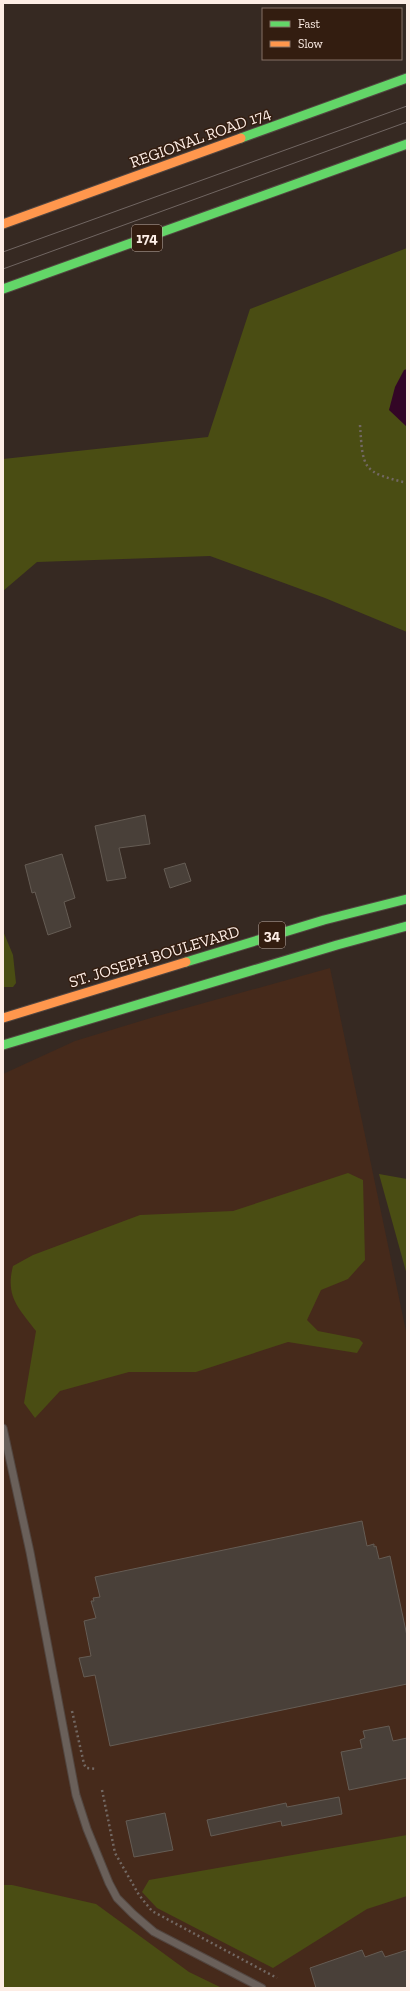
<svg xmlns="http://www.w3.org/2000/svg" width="410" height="1991" font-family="'Zilla Slab',serif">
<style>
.built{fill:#462a1b}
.green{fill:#4a4d13}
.water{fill:#330626}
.building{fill:#494039;stroke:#655c54}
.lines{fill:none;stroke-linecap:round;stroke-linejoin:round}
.lane-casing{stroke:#524640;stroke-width:9}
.fast-casing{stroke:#524640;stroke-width:11}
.slow-casing{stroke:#524640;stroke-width:11}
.path{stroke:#726863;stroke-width:2.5;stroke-dasharray:2 3;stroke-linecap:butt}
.lane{stroke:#6a605a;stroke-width:7}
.fast{stroke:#63d668;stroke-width:9}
.slow{stroke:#ff974d;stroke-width:9}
.tram{stroke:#716662;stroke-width:1}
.labels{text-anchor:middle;stroke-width:3;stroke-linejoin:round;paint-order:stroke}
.shield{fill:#331d10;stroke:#c0afa5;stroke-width:1}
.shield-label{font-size:15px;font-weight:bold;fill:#fdede5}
.street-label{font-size:16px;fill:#fdede5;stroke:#331d10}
</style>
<rect width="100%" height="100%" fill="#362922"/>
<polygon class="built" points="330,968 407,1336 407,1988 3,1988 3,1074 75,1041 154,1017"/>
<g class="green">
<polygon points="407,248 407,632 325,598 210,556 37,562 3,591 3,459 208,437 250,309"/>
<polygon points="3,931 13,955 16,983 13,987 3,987"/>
<path d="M348,1173L363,1180L365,1260L348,1279L321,1290L307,1320L318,1331L359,1339L363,1343L357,1353L288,1342L196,1372H129L60,1391L35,1418L24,1403L36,1331C19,1308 5,1297 13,1266L33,1255L140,1215L233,1211Z"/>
<polygon points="379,1174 407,1179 407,1275"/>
<polygon points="407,1835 407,1896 367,1909 273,1968 157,1908 142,1892 149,1880"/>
<polygon points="3,1885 12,1885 96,1904 189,1972 222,1988 3,1988"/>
</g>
<polygon class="water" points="407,369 407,427 389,410 395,387 404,370"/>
<g class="building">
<polygon points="145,815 150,844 119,848 126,878 107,881 95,826"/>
<polygon points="62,854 75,898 64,902 71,927 48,935 35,892 32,893 25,865"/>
<polygon points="185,863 191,881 170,888 164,869"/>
<polygon points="362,1521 367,1546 374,1544 374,1547 376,1546 379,1559 390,1556 407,1636 407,1684 110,1746 95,1675 84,1677 79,1658 91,1656 84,1621 96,1618 91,1601 94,1601 93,1598 100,1597 95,1577"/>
<polygon points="389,1726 393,1741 407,1738 407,1778 349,1790 341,1752 362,1748 360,1740 365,1738 363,1731"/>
<polygon points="339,1797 342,1814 282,1826 281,1821 211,1836 207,1820 286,1803 287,1807"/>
<polygon points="165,1813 173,1850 134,1857 126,1821"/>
<polygon points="362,1950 365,1957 382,1951 385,1957 407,1950 407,1988 316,1988 310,1968"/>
</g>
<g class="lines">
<g class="lane-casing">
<polyline id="lane" points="3,1428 30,1552 76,1795 87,1829 109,1883 117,1898 133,1914 154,1932 262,1988"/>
</g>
<g class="fast-casing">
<g id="fast">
<polyline points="241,138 407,78"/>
<polyline points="3,289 407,144"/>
<polyline points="186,962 324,920 407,899"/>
<polyline points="3,1045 337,945 407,926"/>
</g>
</g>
<g class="slow-casing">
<g id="slow">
<polyline points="3,224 241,138"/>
<polyline points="3,1018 186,962"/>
</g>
</g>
<g class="path">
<path d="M360,425C363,469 362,472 407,483"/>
<polyline points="72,1711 84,1764 86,1768 97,1769"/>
<polyline points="102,1790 115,1853 139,1895 152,1911 277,1978"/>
</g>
<use href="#lane" class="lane"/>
<use href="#fast" class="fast"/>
<use href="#slow" class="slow"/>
<g class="tram">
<polyline points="3,252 407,106"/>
<polyline points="3,269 407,122"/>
</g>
</g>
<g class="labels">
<g class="shield">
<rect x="132" y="225" width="30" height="26" rx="3"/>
<rect x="259" y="922" width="26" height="26" rx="3"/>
</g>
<g class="shield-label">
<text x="147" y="243">174</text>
<text x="272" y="940">34</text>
</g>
<g class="street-label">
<text transform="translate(200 137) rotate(-20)" y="6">REGIONAL ROAD 174</text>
<text transform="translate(154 956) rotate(-17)" y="6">ST. JOSEPH BOULEVARD</text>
</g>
</g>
<rect width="410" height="1991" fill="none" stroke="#fdede5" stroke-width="8"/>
<rect x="262" y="8" width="140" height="52" fill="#331d10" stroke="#847065"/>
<rect x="270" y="21" width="20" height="6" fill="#63d668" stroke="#847065"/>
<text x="298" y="28" font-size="12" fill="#fdede5">Fast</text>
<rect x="270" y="41" width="20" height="6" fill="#ff974d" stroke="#847065"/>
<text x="298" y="48" font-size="12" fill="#fdede5">Slow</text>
</svg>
